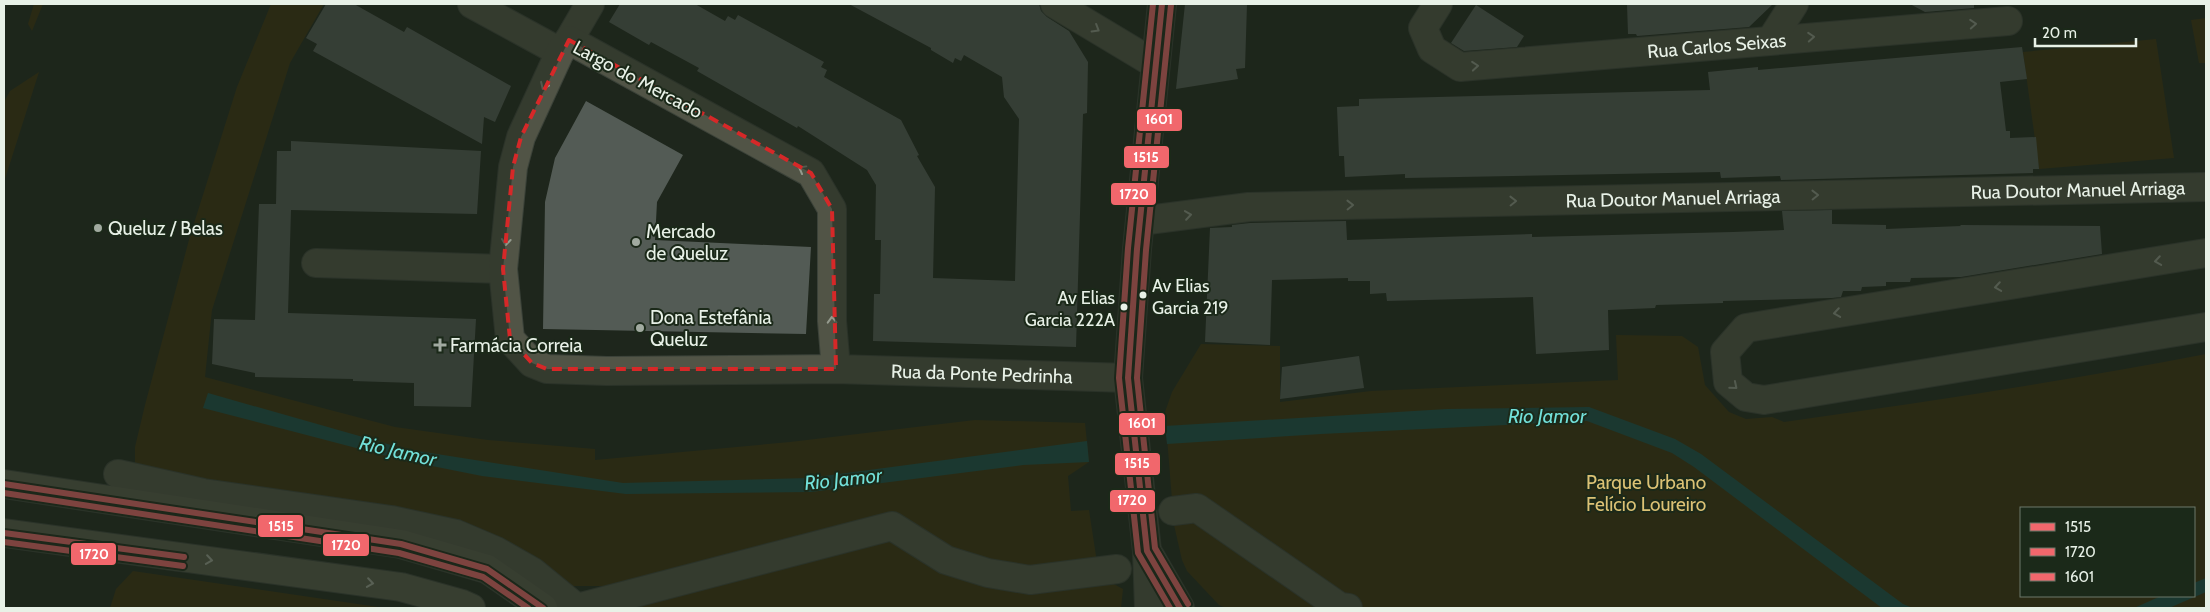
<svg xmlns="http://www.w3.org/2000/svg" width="2210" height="612" font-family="Cabin,sans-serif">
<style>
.green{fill:#3a300d;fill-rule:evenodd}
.water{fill:#1a4e4a}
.building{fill:#535b55}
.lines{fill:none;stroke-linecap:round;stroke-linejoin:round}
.minor-casing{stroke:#3b4239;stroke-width:30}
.major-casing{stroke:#3b4239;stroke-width:30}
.minor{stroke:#515446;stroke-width:28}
.major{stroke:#585c4b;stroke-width:28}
.bus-1-casing{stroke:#1b2919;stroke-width:10}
.bus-2-casing{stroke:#1b2919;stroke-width:10}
.bus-3-casing{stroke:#1b2919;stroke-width:10}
.bus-1{stroke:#f1676c;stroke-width:6}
.bus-2{stroke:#f1676c;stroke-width:6}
.bus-3{stroke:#f1676c;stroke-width:6}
.oneway{stroke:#959b8e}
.oneway2{stroke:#a0a699}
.marked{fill:none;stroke:#d62828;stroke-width:4;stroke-dasharray:10 6;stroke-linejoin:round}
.poi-dot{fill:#a1aaa0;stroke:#1b2919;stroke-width:2}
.bus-dot{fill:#e8f1e7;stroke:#1b2919;stroke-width:2}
.labels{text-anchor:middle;stroke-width:4;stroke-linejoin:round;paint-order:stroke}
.bus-label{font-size:18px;fill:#e8f1e7;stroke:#1b2919;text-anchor:start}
.street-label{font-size:19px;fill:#e8f1e7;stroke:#1b2919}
.poi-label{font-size:19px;fill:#e8f1e7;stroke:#1b2919;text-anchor:start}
.park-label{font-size:19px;fill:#dcc275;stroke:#1b2919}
.water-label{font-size:20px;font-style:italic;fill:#72e0d9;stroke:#1b2919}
.line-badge{stroke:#1b2919;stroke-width:2}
.badge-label{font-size:14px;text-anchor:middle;font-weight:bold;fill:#fff}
</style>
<rect width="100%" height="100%" fill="#1e261c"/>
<g class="green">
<polygon points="34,4 43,4 32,31 28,24"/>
<polygon points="271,4 324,4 290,63 212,310 205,377 395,427 488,440 595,449 595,460 790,442 975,420 1085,423 1089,462 1068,476 1071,511 1089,510 1100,582 1108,581 1123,589 1121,608 612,608 614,586 570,586 276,496 135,465 135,447 145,405 190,236 237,87"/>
<polygon points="2206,18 2206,63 2199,63 2191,20"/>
<polygon points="2156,39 2174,158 2039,169 2023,52"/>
<polygon points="39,72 4,182 4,102 10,91"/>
<path d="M1616,335L1682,336L1698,347L1705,385L1729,412L1746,419L1772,417L1784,422C1925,402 2066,381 2206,354V608H1226L1219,605L1187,571L1182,560L1174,525L1165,412L1172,392L1201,344L1280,346V402L1371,391L1618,380ZM2021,508H2194V596H2021Z"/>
<polygon points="133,571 385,608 110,608 116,589"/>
</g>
<g class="water">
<polygon points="208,393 405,449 623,483 809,478 1087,441 1089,462 1023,465 811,492 626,494 482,476 402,460 203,408"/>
<polygon points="1589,407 1675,439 1701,454 1903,604 1913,608 1882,608 1694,467 1672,453 1587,421 1321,434 1167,444 1165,426 1447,409"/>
<polygon points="2206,578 2206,592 2169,608 2134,608 2161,596 2194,596 2194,583"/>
</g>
<g class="building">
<polygon points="326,4 354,4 404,32 407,27 511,86 495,122 484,117 482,144 313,51 317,44 306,38"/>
<polygon points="620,4 695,4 725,21 728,16 735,20 738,15 824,62 821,67 827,70 824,77 901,120 919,155 917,156 935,187 933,278 1015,281 1019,119 1004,97 1002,77 964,55 961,61 955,58 953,63 931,50 931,48 849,4 1039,4 1041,11 1047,17 1069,31 1088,62 1087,113 1083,114 1076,347 873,341 874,294 880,294 881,240 875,240 876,185 867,170 798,126 797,128 697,71 699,68 651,42 649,45 609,22"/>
<polygon points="1185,4 1247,4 1245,68 1236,69 1238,79 1176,89"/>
<polygon points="1627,4 1773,4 1749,27 1637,36 1636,34 1628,34"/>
<polygon points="1910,4 1974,4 1974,8 1925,12"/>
<polygon points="1476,5 1524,36 1517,47 1464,51 1451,43"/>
<polygon points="2022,47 2027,79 2000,82 2006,131 2010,131 2010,138 2036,137 2039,169 2033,169 2033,173 1781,180 1780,176 1721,178 1720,172 1405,178 1405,174 1345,177 1344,156 1339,156 1337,107 1359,106 1359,99 1710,90 1708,72 1758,67 1758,70"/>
<polygon points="586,101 683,155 657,202 655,240 811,247 806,334 543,329 545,202 555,158"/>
<polygon points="291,141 481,151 477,214 291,210 288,313 476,319 471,407 414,406 414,383 353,381 353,379 255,377 255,373 212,364 214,319 255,320 259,204 276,204 277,151 291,151"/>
<polygon points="1832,210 1832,224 1886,225 1886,229 1961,226 1960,225 2100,226 2102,254 1961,277 1911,278 1910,282 1886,282 1886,286 1862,287 1861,291 1843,291 1841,297 1832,298 1723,301 1723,303 1656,305 1655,308 1608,310 1609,350 1536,354 1533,297 1387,301 1386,293 1370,294 1370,281 1348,281 1348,278 1272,280 1270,345 1205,342 1210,228 1232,227 1232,225 1250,223 1346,221 1347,240 1532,234 1532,237 1733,232 1784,230 1782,211"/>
<polygon points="1359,356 1364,388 1280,399 1282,367"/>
</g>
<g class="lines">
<g class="minor-casing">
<g id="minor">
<polyline points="472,4 560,52"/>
<polyline points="1055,4 1155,64"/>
<path id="s1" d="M1438,4L1423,28L1432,49L1460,67L2008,21"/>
<polyline points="569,40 590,4"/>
<polyline points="1771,40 1794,4"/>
<path id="s2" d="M1140,221L1249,207L2206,187"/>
<polyline points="2206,253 1746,328 1725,352 1728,382 1746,397 1764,400 2206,327"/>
<polyline points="316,263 503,269"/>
<path id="s3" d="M836,369L832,321V209L811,173L569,40L560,52L521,137L513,167L503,269L510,339L532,363L547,369L607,371L836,369L1128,378"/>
<polyline points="118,474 203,493 391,520 456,534 496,551 533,572 577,608 892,526 946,560 988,573 1030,580 1117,569"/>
<polyline points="1173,511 1197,508 1340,607 1348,608"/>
<polyline points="1150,556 1180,608"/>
<polyline points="1149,608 1147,551 1128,378 1137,249 1162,4"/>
</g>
</g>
<g class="major-casing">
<g id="major">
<polyline points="4,484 401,544 487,569 543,608"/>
<polyline points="4,533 401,587 462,604 471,608"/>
</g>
</g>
<use href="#minor" class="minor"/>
<use href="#major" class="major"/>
<g class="bus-1-casing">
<g id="bus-1">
<polyline points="1162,4 1137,249 1128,378 1147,551 1180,608"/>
<polyline points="4,484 401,544 487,569 543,608"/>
<polyline points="4,533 184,557"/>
</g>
</g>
<g class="bus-2-casing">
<g id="bus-2">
<polyline points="1153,4 1128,248 1119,378 1138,553 1170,608"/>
<polyline points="4,493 399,553 483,577 528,608"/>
<polyline points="4,542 183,566"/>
</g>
</g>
<g class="bus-3-casing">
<polyline id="bus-3" points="1171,5 1146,250 1137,378 1155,548 1188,604"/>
</g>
<use href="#bus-1" class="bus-1"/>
<use href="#bus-2" class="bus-2"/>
<use href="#bus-3" class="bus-3"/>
</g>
<defs><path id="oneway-chevron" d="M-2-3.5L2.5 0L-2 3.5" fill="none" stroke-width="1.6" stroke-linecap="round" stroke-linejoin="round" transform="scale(1.25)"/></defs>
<g class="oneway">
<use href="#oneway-chevron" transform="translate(1973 24) rotate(-4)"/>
<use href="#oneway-chevron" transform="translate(1096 29) rotate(31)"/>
<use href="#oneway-chevron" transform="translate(1811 37) rotate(-4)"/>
<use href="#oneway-chevron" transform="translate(1475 66) rotate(-5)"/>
<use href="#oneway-chevron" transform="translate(544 86) rotate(115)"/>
<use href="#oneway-chevron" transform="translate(802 169) rotate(-151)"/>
<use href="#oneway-chevron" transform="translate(1815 195) rotate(-1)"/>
<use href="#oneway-chevron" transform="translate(1513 201) rotate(-1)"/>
<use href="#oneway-chevron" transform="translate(1350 205) rotate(-1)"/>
<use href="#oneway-chevron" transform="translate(1188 215) rotate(-8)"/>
<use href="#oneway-chevron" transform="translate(506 242) rotate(96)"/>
<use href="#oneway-chevron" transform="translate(2158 261) rotate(171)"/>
<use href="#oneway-chevron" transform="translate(1998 287) rotate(171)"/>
<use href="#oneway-chevron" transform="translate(1837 313) rotate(171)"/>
<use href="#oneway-chevron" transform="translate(832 320) rotate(-92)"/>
<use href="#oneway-chevron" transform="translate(1734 386) rotate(40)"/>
</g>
<g class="oneway2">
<use href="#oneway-chevron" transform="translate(209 560) rotate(8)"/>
<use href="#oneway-chevron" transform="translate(370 583) rotate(8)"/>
</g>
<path d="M0 0H2210V612H0ZM569,40L811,173L832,209L836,369H547L532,363L510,339L503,269L513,167L521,137Z" fill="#1e261c" fill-opacity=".55" fill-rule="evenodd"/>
<path class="marked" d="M569,40L811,173L832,209L836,369H547L532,363L510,339L503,269L513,167L521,137Z"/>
<g class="poi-dot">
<circle cx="98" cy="228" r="5"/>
<circle cx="636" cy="242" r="5"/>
<circle cx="640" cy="328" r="5"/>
<path d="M437.5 337.5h5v5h5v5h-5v5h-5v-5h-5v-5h5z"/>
</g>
<g class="bus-dot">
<circle cx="1143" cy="295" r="4.5"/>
<circle cx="1124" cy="307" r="4.5"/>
</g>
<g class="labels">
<g class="bus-label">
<text x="1152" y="292">Av Elias<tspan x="1152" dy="22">Garcia 219</tspan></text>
<text x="1115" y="304" text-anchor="end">Av Elias<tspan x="1115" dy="22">Garcia 222A</tspan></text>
</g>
<g class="street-label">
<text dy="7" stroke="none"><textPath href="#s1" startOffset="342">Rua Carlos Seixas</textPath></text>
<text transform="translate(638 79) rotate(28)" y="7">Largo do Mercado</text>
<text dy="7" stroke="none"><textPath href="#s2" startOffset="939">Rua Doutor Manuel Arriaga</textPath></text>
<text dy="7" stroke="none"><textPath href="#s2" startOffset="534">Rua Doutor Manuel Arriaga</textPath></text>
<text dy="7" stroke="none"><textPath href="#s3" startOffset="1274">Rua da Ponte Pedrinha</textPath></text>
</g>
<g class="poi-label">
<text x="108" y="235">Queluz / Belas</text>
<text x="646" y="238">Mercado<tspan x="646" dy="22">de Queluz</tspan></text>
<text x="650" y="324">Dona Estefânia<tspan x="650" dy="22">Queluz</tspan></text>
<text x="450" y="352">Farmácia Correia</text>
</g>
<g class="park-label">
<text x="1646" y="489">Parque Urbano<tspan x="1646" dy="22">Felício Loureiro</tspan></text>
</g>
<g class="water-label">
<text x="1547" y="423">Rio Jamor</text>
<text transform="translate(398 451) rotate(13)" y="7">Rio Jamor</text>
<text transform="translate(843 479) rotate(-6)" y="7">Rio Jamor</text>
</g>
</g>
<g class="line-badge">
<rect x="1136" y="108" width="47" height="24" rx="5" fill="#f1676c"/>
<rect x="1123" y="145" width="47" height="24" rx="5" fill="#f1676c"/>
<rect x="1110" y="182" width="47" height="24" rx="5" fill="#f1676c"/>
<rect x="1118" y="412" width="48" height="24" rx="5" fill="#f1676c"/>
<rect x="1114" y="452" width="47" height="24" rx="5" fill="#f1676c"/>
<rect x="1109" y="489" width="47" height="24" rx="5" fill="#f1676c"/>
<rect x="257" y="514" width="47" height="24" rx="5" fill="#f1676c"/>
<rect x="322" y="533" width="48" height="24" rx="5" fill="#f1676c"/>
<rect x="70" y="542" width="47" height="24" rx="5" fill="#f1676c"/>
</g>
<g class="badge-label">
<text x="1159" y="124">1601</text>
<text x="1146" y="162">1515</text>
<text x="1134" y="199">1720</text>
<text x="1142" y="428">1601</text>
<text x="1137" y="468">1515</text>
<text x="1132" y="505">1720</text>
<text x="281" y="531">1515</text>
<text x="346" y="550">1720</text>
<text x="94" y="559">1720</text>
</g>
<rect width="2210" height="612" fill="none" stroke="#e8f1e7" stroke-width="10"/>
<rect x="2020" y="507" width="175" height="90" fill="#1b2919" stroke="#6d796b"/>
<rect x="2030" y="523" width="25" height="8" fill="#f1676c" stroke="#6d796b"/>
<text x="2065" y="532" font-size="15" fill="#e8f1e7">1515</text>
<rect x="2030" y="548" width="25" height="8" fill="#f1676c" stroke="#6d796b"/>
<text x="2065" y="557" font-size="15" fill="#e8f1e7">1720</text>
<rect x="2030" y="573" width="25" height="8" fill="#f1676c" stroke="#6d796b"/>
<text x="2065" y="582" font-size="15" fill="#e8f1e7">1601</text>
<path d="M2035 38v8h101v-8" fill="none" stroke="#e8f1e7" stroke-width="2.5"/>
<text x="2042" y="38" font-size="15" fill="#e8f1e7" stroke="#1b2919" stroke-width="4" paint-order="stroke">20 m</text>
</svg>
